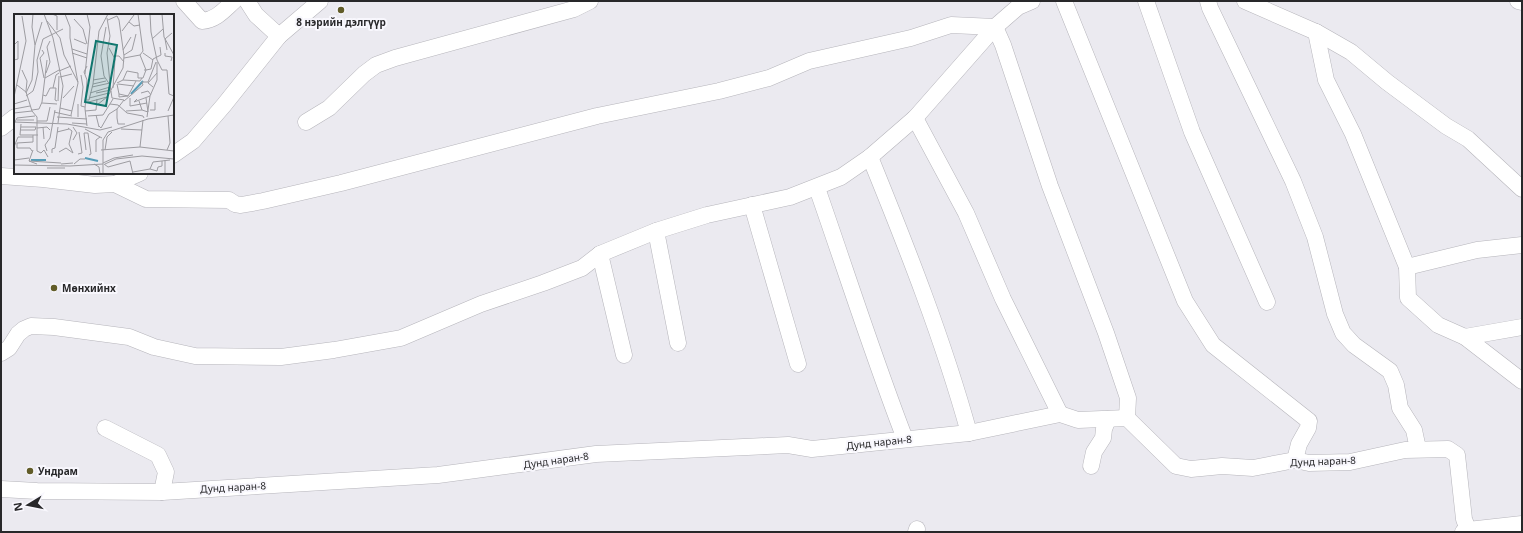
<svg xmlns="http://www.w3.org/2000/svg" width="1523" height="533" font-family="'Noto Sans',sans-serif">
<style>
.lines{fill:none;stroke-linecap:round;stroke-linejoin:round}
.minor-casing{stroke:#b6b5bb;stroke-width:17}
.minor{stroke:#fff;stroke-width:16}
.poi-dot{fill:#615c28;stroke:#f8f7fd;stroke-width:1.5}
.labels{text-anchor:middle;stroke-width:4;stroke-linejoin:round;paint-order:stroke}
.poi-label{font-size:10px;font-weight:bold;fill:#28282a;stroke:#f8f7fd;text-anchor:start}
.street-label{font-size:10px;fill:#28282a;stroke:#f8f7fd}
.inset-river{fill:none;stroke:#579db7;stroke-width:2}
.inset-road{fill:none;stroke:#9d9ca1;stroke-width:1}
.view{fill:#0f766e;fill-opacity:0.15;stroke:#0f766e;stroke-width:2}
.inset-edge{fill:none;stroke:#28282a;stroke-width:2}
</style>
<rect width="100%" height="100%" fill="#ebeaf0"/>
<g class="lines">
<g class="minor-casing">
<g id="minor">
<path d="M184,1L202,21C216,20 224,10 234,1"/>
<polyline points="247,1 256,15 279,36"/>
<polyline points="1064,1 1185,301 1213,345 1309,421 1308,428 1299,444 1295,460"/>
<polyline points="1146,1 1192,132 1267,302"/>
<polyline points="1208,1 1210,8 1293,181 1315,237 1335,314 1343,333 1354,345 1390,371 1396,385 1400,408 1414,430 1418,449"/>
<polyline points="1245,1 1316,32 1326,80 1353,134 1407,267 1408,298 1438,325 1465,337 1522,381"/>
<polyline points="1518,1 1522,2"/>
<polyline points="1316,32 1351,52 1387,82 1446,126 1468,139 1522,189"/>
<polyline points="915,118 966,213 1003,299 1060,414"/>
<polyline points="306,122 329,108 364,74 376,65 395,58 574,9 590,1"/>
<polyline points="1,128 15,117"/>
<polyline points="173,155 193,141 224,105 279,36 320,1"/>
<path d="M870,157C907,248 943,339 969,433"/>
<polyline points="1,176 43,179 95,185 115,184 146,199 229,200 235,204 241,205 263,201 341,183 597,116 719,91 769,78 809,61 911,38 951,25 995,27 1003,45 1050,186 1106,333 1128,398 1127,418"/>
<polyline points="115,184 140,173"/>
<path d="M817,188C846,271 873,356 905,439"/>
<polyline points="752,205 798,364"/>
<polyline points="656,231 678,343"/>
<polyline points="600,254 624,355"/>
<polyline points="1407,267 1477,250 1522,245"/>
<polyline points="1465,337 1522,327"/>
<polyline points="1,353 9,348 18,334 24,329 31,326 54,327 129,337 154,347 195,356 281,357 334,350 401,338 481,304 543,283 582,268 600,254 656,231 707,215 790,197 841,177 870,157 915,118 995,27 1018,7 1032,1"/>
<polyline points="105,428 158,455 166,472 162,492"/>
<polyline points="1091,466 1094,452 1103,438 1104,429 1108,419"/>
<polyline points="1,489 37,491 162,492 438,475 596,454 788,445 812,449 969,433 1060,414 1078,420 1127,418 1176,466 1191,469 1222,466 1253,468 1295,460 1309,463 1350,462 1405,450 1448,449 1457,455 1464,519 1468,530"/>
<polyline points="916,532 917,529"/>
<polyline points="1463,532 1468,530 1522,524"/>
</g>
</g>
<use href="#minor" class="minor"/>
</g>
<g class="poi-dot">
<circle cx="341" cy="10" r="4"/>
<circle cx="54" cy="288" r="4"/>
<circle cx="30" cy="471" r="4"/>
</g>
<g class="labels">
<g class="poi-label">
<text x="341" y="26" text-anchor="middle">8 нэрийн дэлгүүр</text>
<text x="62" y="292">Мөнхийнх</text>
<text x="38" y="475">Ундрам</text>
</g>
<g class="street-label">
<text transform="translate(879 442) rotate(-6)" y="4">Дунд наран-8</text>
<text transform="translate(556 460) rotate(-8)" y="4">Дунд наран-8</text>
<text transform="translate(1323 461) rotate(-2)" y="4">Дунд наран-8</text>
<text transform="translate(233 487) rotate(-3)" y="4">Дунд наран-8</text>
</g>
</g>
<g transform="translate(14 14)">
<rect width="160" height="160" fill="#ebeaf0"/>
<path class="inset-river" d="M117,80L129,67M71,144L84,147M17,146H32"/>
<path class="inset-road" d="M30,0L39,24L49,72L44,109M38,0L43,2V16M51,0L56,13V24L64,69L57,101M124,0L129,37L126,41L132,56H130M136,0L137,18L143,46L148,56H153L155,80L160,82M148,0L150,23L160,41M60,5L69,15L73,30M33,7L46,24L50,41L64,68M115,8L120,12L126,11M92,13L87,42L90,62L96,71L98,84L110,86L103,95V104L104,110H111M108,17L120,1M60,25L72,30M138,25L149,15M21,31L28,8M95,34L101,45L99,74M58,35L73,40M28,36L30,39L26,44L30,64M109,36L117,23M153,36L151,25L158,19M58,39L73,44M129,39L139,46M151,39V42L158,43L157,47M110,41L118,36L122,20M100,42H105L110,48M110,44L126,41M0,46L4,45V27L1,30M73,52L70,58L73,66L71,95L73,112M8,56L13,67L12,77M45,57L57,52M32,59L36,48L33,33L36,27M71,60L76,13L73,0M67,61L69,73L67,92L71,93M46,63L58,60M31,64L45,56M79,66L91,64M109,66L126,67L128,64M103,69L109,66L113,57L124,59V64H129L132,56L137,55L139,45L147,41L146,33M79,70L92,67M103,70L105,80L114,82M104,70L120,72M3,71L12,78L18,97L23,103V137L27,139L30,136L34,143M78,73L96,69L93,39L96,22L93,4M139,73L134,69L143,59M39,74H42L41,86L43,87M12,79L18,66L21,31L18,13L19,0M76,79L96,73M82,79L97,76L109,54L110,42L105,6L103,2L94,6M127,79L134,77L137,81M105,80V83L114,82L122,67M29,81L32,82L36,74H39L42,61L45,59M12,82L19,77L21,71L24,58L23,46L29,25L49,15M0,83L12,27L8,2M49,84L60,72M75,84L95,79M116,84V92L133,89M123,85L120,88L136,82M72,86H75L79,70L85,17L94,0M44,87L45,62M110,87L129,71L128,68H134L142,48M125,87L128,96L134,98L132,84M28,89L43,90M71,89L93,83L97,77M0,90L13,86M64,90V103M96,90L104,91L113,99L129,102L130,104M83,91L93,83M46,94L58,97M0,95L16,92M18,96L25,95L28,88L33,46M136,96H141V88M71,97L82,96L83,85M112,97L128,96M154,97L160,83M40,98L58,102M0,99L18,97M82,101L85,113M74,102L89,101L99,85M43,103L73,105M133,103L136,82L143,66V48M3,106H20M23,107H33L36,93M0,108L53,110L86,116L98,113M58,109L73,110M0,110L3,104L21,102M7,110L6,121H19M85,112L87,114L95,100L103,95M7,113H22M29,113L30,125M59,113L63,119L59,126M23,114L33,113L36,116M71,115L88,124M107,115L128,116M7,116H21L22,113M43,118L55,115M70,119H74L77,140L75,141M70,119L72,136M3,129L19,128V121H24M3,129V134H16L18,137M0,133L4,123H19M126,133L129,106M19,136L15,147L23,150M87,136L126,133L160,137M91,136L93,123L98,118M153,136L156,129L154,102M33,137L31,131L36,124L41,96M45,138L52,134L59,139L55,130L58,117L54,114M82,138V126L86,123M38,139V135L41,134L44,113M64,140L68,139L65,118M0,146L15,144M151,146V160M15,147L47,149M89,149L100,144L119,141M47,150L59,149M60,150L66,145H71M80,150L85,153L86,160M90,150L94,153L116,147L119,160M91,150L102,145L128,142L160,145M0,151L56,152L89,150M33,154H51M136,155L143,157L144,153L148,152V147M119,158L136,155L139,148L156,146M89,160V126L94,118L134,105L160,101"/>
<path class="view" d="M82,27L103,31L92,92L71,88Z"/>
<rect width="160" height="160" class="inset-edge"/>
</g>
<rect width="1523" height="533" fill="none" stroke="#28282a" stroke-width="4"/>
<g transform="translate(28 505) rotate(260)" stroke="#f8f7fd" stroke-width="3" paint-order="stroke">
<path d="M0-3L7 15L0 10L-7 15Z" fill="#28282a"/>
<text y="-6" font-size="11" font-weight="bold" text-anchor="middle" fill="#28282a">N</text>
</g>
</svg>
